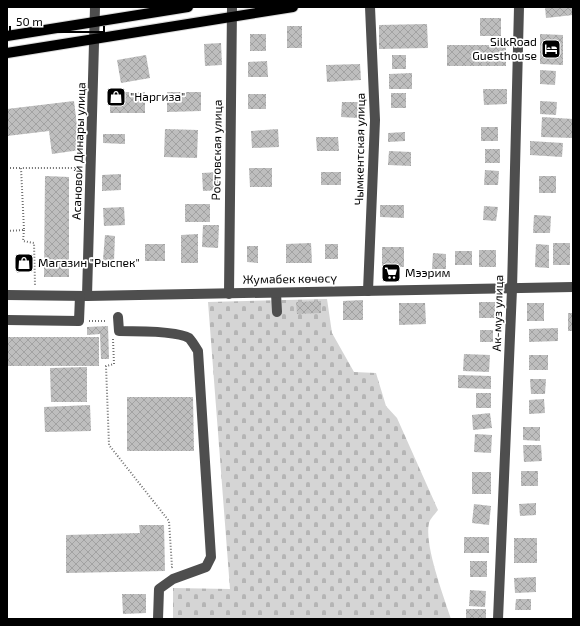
<svg xmlns="http://www.w3.org/2000/svg" width="580" height="626" font-family="'Exo 2',sans-serif">
<style>
.cemetery{fill:url(#cemetery-stones)}
.building{fill:url(#building-cross-hatch)}
.lines{fill:none;stroke-linecap:round;stroke-linejoin:round}
.major-casing{stroke:#dbdbdb;stroke-width:12}
.path{stroke:#707070;stroke-width:2;stroke-dasharray:1 2;stroke-linecap:butt}
.minor{stroke:#4e4e4e;stroke-width:10}
.major{stroke:#000;stroke-width:10}
.labels{text-anchor:middle;stroke-width:3.5;stroke-linejoin:round;paint-order:stroke}
.poi-label{font-size:12px;fill:#000;stroke:#fff;text-anchor:start}
.street-label{font-size:12px;fill:#000;stroke:#fff}
</style>
<defs>
<pattern id="cemetery-stones" width="16" height="16" patternUnits="userSpaceOnUse"><rect width="16" height="16" fill="#d5d5d5"/><path d="M2 7V4a2 2 0 0 1 4 0v3zM10 15v-3a2 2 0 0 1 4 0v3z" fill="#b5b5b5"/></pattern>
<pattern id="building-cross-hatch" width="8" height="8" patternUnits="userSpaceOnUse"><rect width="8" height="8" fill="#bebebe"/><path d="M0 0l8 8M0 8l8-8" fill="none" stroke="#a2a2a2"/></pattern>
</defs>
<rect width="100%" height="100%" fill="#fff"/>
<path class="cemetery" d="M327,299L332,333L354,372L376,373L386,406L397,418L438,510C435,514 430,519 429,523C424,545 444,597 451,619H173V588L230,589L208,302Z"/>
<g class="building">
<polygon points="545,7 573,7 573,15 546,18"/>
<rect x="480" y="18" width="21" height="18"/>
<polygon points="427,24 428,48 379,49 379,25"/>
<rect x="287" y="26" width="15" height="22"/>
<rect x="250" y="34" width="16" height="17"/>
<polygon points="540,34 563,35 563,65 540,64"/>
<polygon points="221,43 222,65 205,66 204,44"/>
<rect x="447" y="45" width="59" height="21"/>
<polygon points="146,55 150,78 121,83 117,60"/>
<rect x="392" y="55" width="14" height="14"/>
<polygon points="267,61 268,77 248,77 248,62"/>
<polygon points="360,64 361,80 327,82 326,65"/>
<polygon points="540,70 556,71 555,85 540,84"/>
<polygon points="412,73 412,89 389,89 389,74"/>
<polygon points="483,89 507,89 507,104 484,105"/>
<rect x="110" y="92" width="35" height="21"/>
<polygon points="167,92 201,92 201,111 167,112"/>
<rect x="391" y="93" width="15" height="15"/>
<rect x="248" y="94" width="18" height="15"/>
<polygon points="74,101 80,150 52,154 49,131 7,136 7,109"/>
<polygon points="540,101 557,102 556,115 540,114"/>
<polygon points="342,102 359,102 358,118 341,117"/>
<polygon points="542,117 573,119 573,138 541,137"/>
<rect x="481" y="127" width="17" height="14"/>
<polygon points="165,129 198,130 197,158 164,157"/>
<polygon points="278,129 279,147 252,148 251,131"/>
<polygon points="405,132 405,141 388,142 388,133"/>
<polygon points="103,134 125,134 125,144 103,143"/>
<polygon points="316,137 338,137 339,151 317,151"/>
<polygon points="530,141 563,143 562,157 530,155"/>
<rect x="485" y="149" width="15" height="14"/>
<polygon points="389,151 411,152 411,166 388,165"/>
<polygon points="249,168 272,168 272,187 250,187"/>
<polygon points="485,170 499,171 498,185 484,185"/>
<polygon points="219,172 220,190 203,191 202,173"/>
<rect x="321" y="172" width="20" height="13"/>
<polygon points="121,174 121,190 102,191 102,175"/>
<polygon points="45,176 69,177 69,277 44,277"/>
<rect x="539" y="176" width="17" height="17"/>
<rect x="185" y="204" width="25" height="18"/>
<polygon points="380,205 404,205 404,218 380,217"/>
<polygon points="484,206 498,207 496,221 483,220"/>
<polygon points="124,207 125,225 104,226 103,208"/>
<polygon points="534,215 551,216 550,233 533,233"/>
<polygon points="203,225 219,225 218,248 202,247"/>
<polygon points="198,234 198,263 181,263 181,235"/>
<polygon points="105,235 115,236 114,261 103,260"/>
<polygon points="311,243 312,263 286,263 286,244"/>
<rect x="553" y="243" width="17" height="22"/>
<rect x="145" y="244" width="20" height="17"/>
<rect x="325" y="244" width="13" height="15"/>
<polygon points="536,244 549,245 549,268 535,267"/>
<polygon points="247,246 258,246 258,263 247,262"/>
<polygon points="382,247 404,247 404,267 382,266"/>
<rect x="479" y="250" width="17" height="17"/>
<rect x="455" y="251" width="17" height="14"/>
<polygon points="433,253 446,254 446,269 432,269"/>
<polygon points="31,255 32,269 17,273 16,256"/>
<polygon points="363,300 363,320 343,320 343,301"/>
<polygon points="321,301 321,313 297,314 296,302"/>
<rect x="479" y="302" width="16" height="16"/>
<polygon points="399,303 425,303 426,324 399,325"/>
<rect x="527" y="303" width="17" height="18"/>
<rect x="568" y="313" width="5" height="18"/>
<polygon points="108,326 109,359 101,359 100,334 87,335 87,327"/>
<polygon points="558,328 558,341 529,342 529,329"/>
<rect x="480" y="330" width="13" height="12"/>
<rect x="7" y="337" width="92" height="29"/>
<polygon points="464,354 490,355 489,372 463,371"/>
<rect x="529" y="355" width="19" height="15"/>
<polygon points="87,367 87,402 51,402 50,368"/>
<polygon points="458,375 491,376 491,389 458,388"/>
<polygon points="530,379 546,379 545,394 531,394"/>
<rect x="476" y="393" width="15" height="15"/>
<polygon points="127,397 193,397 194,451 127,451"/>
<polygon points="544,399 545,413 529,414 529,400"/>
<polygon points="90,405 91,431 45,432 44,407"/>
<polygon points="490,413 492,428 473,430 472,415"/>
<polygon points="523,427 540,427 540,441 523,440"/>
<polygon points="475,434 492,435 491,453 474,452"/>
<polygon points="523,445 541,445 542,461 524,462"/>
<rect x="521" y="471" width="17" height="15"/>
<rect x="472" y="472" width="19" height="22"/>
<polygon points="536,503 536,515 520,516 519,504"/>
<polygon points="474,504 491,506 489,525 472,523"/>
<polygon points="139,525 164,525 165,571 66,573 66,535 140,533"/>
<rect x="464" y="537" width="25" height="16"/>
<rect x="514" y="538" width="23" height="25"/>
<rect x="470" y="561" width="17" height="16"/>
<polygon points="536,577 536,592 515,593 514,578"/>
<polygon points="470,590 486,591 485,607 469,606"/>
<polygon points="122,594 146,594 146,613 123,614"/>
<polygon points="516,599 531,599 531,610 515,610"/>
<rect x="466" y="609" width="20" height="10"/>
</g>
<g class="lines">
<g class="major-casing">
<g id="major">
<polyline points="7,36 188,7"/>
<polyline points="7,53 293,7"/>
</g>
</g>
<g class="path">
<polyline points="7,168 21,168"/>
<polyline points="24,230 23,241 34,243 35,285"/>
<polyline points="7,231 24,230 21,168 79,168"/>
<polyline points="89,321 107,321"/>
<polyline points="113,339 114,364 106,366 109,445 169,521 172,567 170,568"/>
</g>
<g class="minor">
<polyline points="368,291 375,120 370,7"/>
<polyline points="276,293 277,312"/>
<polyline points="229,294 232,7"/>
<polyline points="7,295 87,296 573,287"/>
<polyline points="87,296 95,7"/>
<path d="M118,317L119,331C133,331 178,331 189,338C192,341 196,348 198,351L211,557L206,567L173,579L159,589L158,619"/>
<polyline points="7,320 79,321 80,296"/>
<polyline points="498,619 512,289 519,7"/>
</g>
<use href="#major" class="major"/>
</g>
<defs>
<g id="hotel-square" transform="scale(1)"><rect x="-9" y="-9" width="18" height="18" rx="4" fill="#000" stroke="#fff"/><path d="M-6-4.5h1.5V1H6V5H4.5V3h-9V5H-6ZM-4 0a1.8 1.8 0 1 1 3.6 0ZM.5 0V-2.5h3Q6-2.5 6 0Z" fill="#fff"/></g>
<g id="shop-square" transform="scale(1)"><rect x="-9" y="-9" width="18" height="18" rx="4" fill="#000" stroke="#fff"/><path d="M-5-2.5h2.3a2.7 3.5 0 0 1 5.4 0H5L5.5 6h-11ZM-1.5-2.5h3a1.5 2.3 0 0 0-3 0Z" fill="#fff"/></g>
<g id="supermarket-square" transform="scale(1)"><rect x="-9" y="-9" width="18" height="18" rx="4" fill="#000" stroke="#fff"/><path d="M-6-5.5h2.5l.6 2H6L4.5 2H-2.5L-4.4-4H-6ZM-1.5 3.2a1.3 1.3 0 1 0 .1 0ZM3 3.2a1.3 1.3 0 1 0 .1 0Z" fill="#fff"/></g>
</defs>
<g fill-rule="evenodd">
<use href="#hotel-square" x="551" y="49"/>
<use href="#shop-square" x="116" y="97"/>
<use href="#shop-square" x="24" y="263"/>
<use href="#supermarket-square" x="391" y="273"/>
</g>
<g class="labels">
<g class="poi-label">
<text x="537" y="46" text-anchor="end">SilkRoad<tspan x="537" dy="14">Guesthouse</tspan></text>
<text x="130" y="101">"Наргиза"</text>
<text x="38" y="267">Магазин "Рыспек"</text>
<text x="405" y="277">Мээрим</text>
</g>
<g class="street-label">
<text transform="translate(360 149) rotate(-89)" y="4">Чымкентская улица</text>
<text transform="translate(217 150) rotate(-89)" y="4">Ростовская улица</text>
<text transform="translate(79 151) rotate(-88)" y="4">Асановой Динары улица</text>
<text transform="translate(290 279) rotate(-1)" y="4">Жумабек көчөсү</text>
<text transform="translate(498 313) rotate(-88)" y="4">Ак-муз улица</text>
</g>
</g>
<rect width="580" height="626" fill="none" stroke="#000000" stroke-width="16"/>
<path d="M10 26v6h94v-6" fill="none" stroke="#000000" stroke-width="2"/>
<text x="16" y="26" font-size="12" fill="#000000" stroke="#ffffff" stroke-width="3" paint-order="stroke">50 m</text>
</svg>
